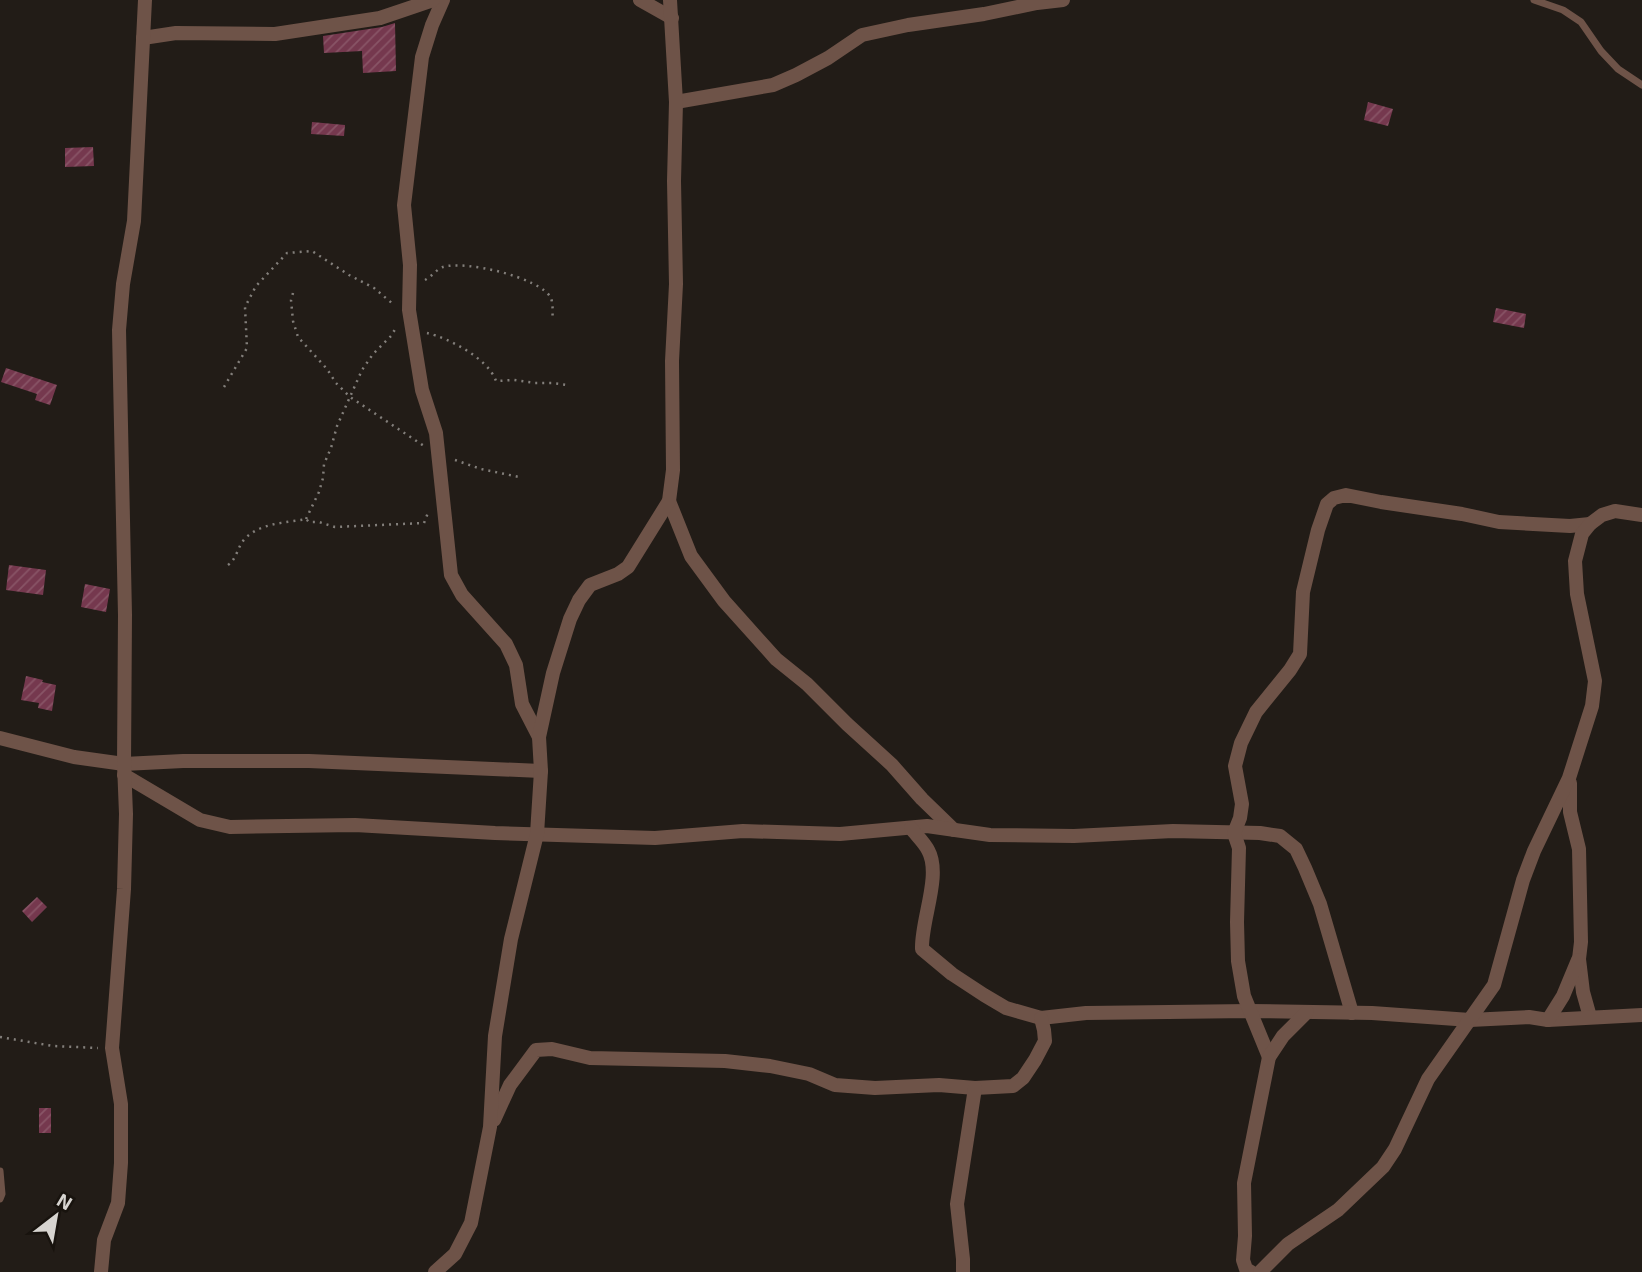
<svg xmlns="http://www.w3.org/2000/svg" width="1642" height="1272" font-family="'Exo 2',sans-serif">
<style>
.building{fill:url(#building-hatch)}
.lines{fill:none;stroke-linecap:round;stroke-linejoin:round}
.path{stroke:#837f7b;stroke-width:2.5;stroke-dasharray:2 5;stroke-linecap:butt}
.lane{stroke:#6e5348;stroke-width:7}
.street{stroke:#6e5348;stroke-width:14}
</style>
<defs>
<pattern id="building-hatch" width="6" height="6" patternUnits="userSpaceOnUse" patternTransform="scale(1.75)"><rect width="6" height="6" fill="#75384e"/><path d="M-1 1l2-2M0 6l6-6M5 7l2-2" fill="none" stroke="#885466"/></pattern>
</defs>
<rect width="100%" height="100%" fill="#221c17"/>
<g class="building">
<polygon points="395,23 396,71 363,73 362,51 324,53 323,36 382,27"/>
<polygon points="1368,102 1393,109 1388,126 1364,120"/>
<polygon points="312,122 345,125 344,136 311,134"/>
<polygon points="93,147 94,166 65,167 65,148"/>
<polygon points="1496,308 1526,314 1524,328 1493,322"/>
<polygon points="6,368 57,385 50,405 35,400 37,394 1,382"/>
<polygon points="9,565 46,570 43,595 6,590"/>
<polygon points="85,584 110,589 106,612 81,607"/>
<polygon points="26,676 43,680 42,682 56,685 52,711 38,708 39,703 21,700"/>
<polygon points="37,897 47,907 32,922 22,911"/>
<rect x="39" y="1108" width="12" height="25"/>
</g>
<g class="lines">
<g class="path">
<path d="M425,280C431,277 437,269 443,267C464,260 540,277 551,298C553,304 553,314 552,320"/>
<polyline points="293,293 291,300 293,321 298,337 327,369 336,383 350,397 424,446"/>
<path d="M427,333C448,338 488,358 496,381L514,380L535,383H552L568,385"/>
<polyline points="224,387 247,348 245,307 256,286 287,253 312,251 349,275 374,288 393,304"/>
<polyline points="455,460 481,469 519,477"/>
<polyline points="306,519 319,492 323,478 324,464 331,448 337,426 362,370 373,354 391,336 397,326"/>
<path d="M228,565C237,558 237,549 243,541C257,523 285,523 306,519L309,522H319L335,527L424,523L429,510"/>
<polyline points="0,1037 53,1046 98,1048"/>
</g>
<g class="lane">
<polyline points="1534,0 1563,10 1581,22 1601,51 1618,69 1642,85"/>
<polyline points="0,1171 2,1194 0,1199"/>
</g>
<g class="street">
<polyline points="443,0 432,25 422,57 404,205 410,265 409,310 422,390 436,433 451,575 462,595 506,644 516,665 522,704 539,737"/>
<polyline points="640,0 672,18"/>
<polyline points="143,38 176,33 275,34 380,18 433,0"/>
<polyline points="676,102 773,85 796,75 828,58 862,35 908,25 984,14 1037,3 1063,0"/>
<polyline points="669,501 691,556 724,601 776,659 807,684 847,724 892,765 922,799 954,830"/>
<polyline points="0,738 74,757 124,764 183,761 309,761 541,771"/>
<polyline points="124,775 200,820 230,827 355,825 495,833 655,838 743,831 840,834 927,826 990,835 1074,836 1173,831 1260,833 1280,836 1296,849 1305,868 1320,904 1352,1013"/>
<polyline points="1570,783 1570,812 1579,849 1581,942 1579,959 1583,992 1590,1017"/>
<path d="M911,828C916,835 924,842 928,850C942,875 921,920 922,949L952,974L984,995L1006,1008L1041,1018L1086,1013L1250,1011L1372,1013L1470,1020L1529,1017L1548,1020L1642,1015"/>
<polyline points="1548,1020 1563,996 1578,960"/>
<polyline points="1269,1057 1244,996 1238,961 1237,922 1239,848 1234,833 1240,818 1242,804 1235,766 1241,743 1256,712 1290,670 1300,654 1303,592 1318,530 1327,504 1334,498 1346,495 1381,502 1462,514 1499,522 1570,526 1590,524"/>
<polyline points="494,1120 510,1085 536,1050 552,1049 590,1058 725,1061 770,1066 809,1074 835,1085 875,1088 939,1085 975,1088 1013,1086 1023,1078 1035,1060 1045,1041 1044,1030 1041,1018"/>
<polyline points="101,1272 104,1240 118,1203 121,1163 121,1104 112,1048 124,889 126,814 124,764 125,615 119,330 123,284 134,221 145,0"/>
<polyline points="435,1272 455,1254 471,1223 490,1127 495,1036 511,939 537,834 541,771 539,737 553,673 570,619 579,600 590,585 618,574 628,567 669,501 673,470 672,361 676,284 674,181 676,102 670,0"/>
<polyline points="963,1272 963,1259 957,1204 975,1088"/>
<polyline points="1251,1272 1246,1269 1243,1260 1245,1236 1244,1183 1269,1057 1283,1036 1307,1012"/>
<polyline points="1260,1272 1288,1244 1338,1210 1383,1167 1395,1149 1428,1079 1494,985 1523,880 1534,851 1569,778 1592,706 1595,681 1577,594 1575,561 1582,534 1590,524 1602,515 1615,511 1642,515"/>
</g>
</g>
<g transform="translate(56 1216) rotate(31)" stroke="#18130e" stroke-width="5" paint-order="stroke">
<path d="M0-5L12 26L0 18L-12 26Z" fill="#d7d4d0"/>
<text y="-10" font-size="19" font-weight="bold" text-anchor="middle" fill="#d7d4d0">N</text>
</g>
</svg>
